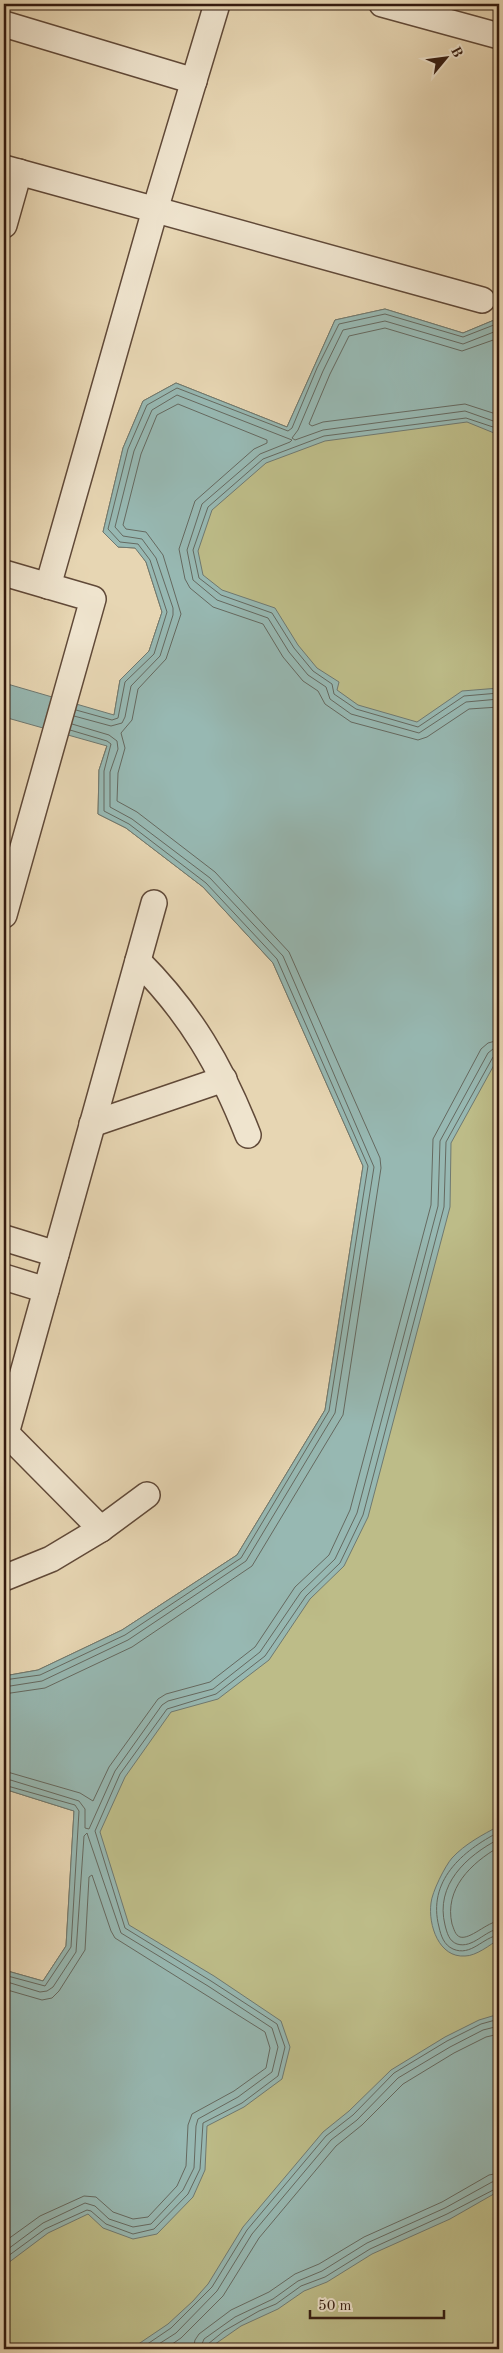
<svg xmlns="http://www.w3.org/2000/svg" width="503" height="2353" font-family="'Old Standard TT',serif">
<style>
.green{fill:#bdbc88;stroke:#786b4c}
.water{fill:#97b8b2;stroke:#6f7971}
.lines{fill:none;stroke-linecap:round;stroke-linejoin:round}
.shore{stroke:#656960;stroke-width:1}
.minor-casing{stroke:#604938;stroke-width:28}
.minor{stroke:#efe4ce;stroke-width:25}
</style>
<rect width="100%" height="100%" fill="#e7d6b3"/>
<filter id="stains"><feTurbulence type="fractalNoise" baseFrequency=".004" numOctaves="4"/><feColorMatrix values="0 0 0 0 .2 0 0 0 0 .09 0 0 0 0 .02 0 0 0 .5 -.17"/></filter>
<radialGradient id="worn" r=".72"><stop offset=".6" stop-color="#630" stop-opacity="0"/><stop offset="1" stop-color="#630" stop-opacity=".3"/></radialGradient>
<polygon class="green" points="385,309 463,333 499,318 499,2349 4,2349 4,1970 43,1981 66,1946 74,1811 4,1789 4,1676 38,1670 122,1630 237,1555 325,1410 363,1166 273,963 203,887 126,828 98,814 99,770 111,733 120,680 149,651 162,612 146,562 136,548 118,547 103,532 123,448 143,401 176,383 287,427 335,320"/>
<g class="water">
<polygon points="385,309 463,333 499,318 499,435 467,422 325,441 266,463 212,510 198,551 203,575 222,590 275,608 298,645 317,668 339,682 337,690 358,705 417,722 462,691 499,688 499,1056 451,1143 450,1207 368,1517 344,1566 310,1599 269,1660 218,1699 171,1712 125,1777 100,1832 129,1925 214,1976 281,2021 290,2047 282,2079 244,2107 207,2126 205,2170 193,2197 157,2234 133,2239 103,2228 88,2214 48,2233 4,2266 4,1970 43,1981 66,1946 74,1811 4,1789 4,1676 38,1670 122,1630 237,1555 325,1410 363,1166 273,963 203,887 126,828 98,814 99,770 107,746 4,717 4,683 114,715 120,680 149,651 162,612 146,562 135,548 118,547 103,532 123,448 143,401 176,383 287,427 335,320"/>
<path d="M499,1826V1939C490,1945 476,1956 465,1956C439,1958 428,1925 431,1903C432,1892 445,1866 452,1858C465,1844 482,1835 499,1826Z"/>
<polygon points="499,2014 499,2191 450,2219 372,2254 327,2282 304,2291 278,2309 241,2326 208,2349 131,2349 168,2324 193,2301 208,2284 243,2227 323,2132 349,2111 391,2070 445,2037 479,2020"/>
</g>
<g class="lines">
<g class="shore">
<polyline points="499,330 463,344 385,321 343,330 323,371 298,430 292,438 295,440 323,430 465,411 499,423"/>
<polyline points="499,338 462,351 385,328 349,336 330,374 309,424 312,426 323,422 465,404 499,415"/>
<polyline points="499,429 466,418 324,436 263,459 208,507 193,550 199,578 221,595 272,613 294,648 313,671 332,684 334,694 356,709 418,727 464,696 499,693"/>
<polyline points="76,710 112,720 118,718 125,682 154,654 167,612 150,560 138,544 120,542 108,529 128,449 147,405 177,388 288,431 292,428 317,368 339,324 385,314 463,337 499,323"/>
<polyline points="74,716 111,726 122,723 125,717 131,686 160,656 173,615 173,608 156,558 142,539 123,536 115,527 134,451 152,410 177,395 292,440 290,442 260,454 202,504 187,550 193,580 217,600 268,618 289,652 308,675 326,687 330,699 351,714 419,733 466,702 499,699"/>
<polyline points="4,1680 40,1675 125,1635 241,1558 329,1411 368,1166 277,959 206,883 129,824 104,811 104,771 111,744 107,741 70,730"/>
<polyline points="4,1687 42,1681 128,1640 246,1561 335,1413 374,1167 283,956 210,878 132,819 110,807 110,772 118,749 117,741 109,735 72,724"/>
<polyline points="4,1694 45,1688 132,1647 252,1566 343,1415 381,1168 380,1158 289,952 215,872 137,812 117,801 118,773 125,748 121,733 132,720 138,689 166,659 181,614 163,555 146,532 126,529 123,525 141,454 157,415 178,404 267,440 267,443 254,449 195,501 179,549 185,579 190,588 213,607 263,624 283,657 303,681 318,691 325,704 351,722 418,740 427,737 469,709 499,707"/>
<polyline points="4,1771 80,1793 93,1801 109,1767 158,1699 166,1694 210,1682 255,1647 295,1587 329,1555 350,1510 431,1205 433,1139 481,1049 488,1043 499,1040"/>
<polyline points="4,1778 79,1801 85,1809 85,1828 89,1829 115,1771 162,1705 168,1701 213,1689 260,1652 301,1592 335,1559 357,1513 438,1206 440,1141 488,1053 493,1049 499,1048"/>
<polyline points="4,1785 75,1805 79,1811 71,1947 45,1986 4,1975"/>
<path d="M499,1832C462,1851 427,1881 439,1927C441,1936 444,1945 453,1949C471,1957 483,1937 499,1935"/>
<path d="M499,1839C466,1856 435,1885 445,1925C447,1933 449,1941 457,1944C473,1949 485,1930 499,1929"/>
<path d="M499,1847C471,1863 444,1889 452,1924C454,1929 455,1935 460,1937C470,1940 487,1922 499,1921"/>
<polyline points="4,1981 40,1992 47,1991 53,1987 76,1952 84,1836 87,1833 121,1933 208,1986 272,2028 278,2047 272,2072 238,2097 198,2119 196,2126 194,2168 183,2190 151,2224 133,2227 109,2219 95,2206 85,2203 43,2223 4,2252"/>
<polyline points="4,1989 42,2000 52,1998 59,1991 85,1950 89,1877 92,1875 111,1931 115,1938 265,2032 270,2048 266,2068 234,2091 192,2114 188,2125 186,2166 177,2186 148,2217 133,2219 113,2212 96,2197 84,2196 40,2216 4,2242"/>
<polyline points="4,2259 45,2229 87,2210 91,2211 106,2224 133,2234 154,2229 188,2194 200,2169 203,2123 242,2103 278,2076 285,2047 277,2024 211,1981 125,1928 95,1831 120,1774 167,1709 216,1694 265,1656 306,1596 340,1563 363,1515 444,1207 446,1142 493,1057 499,1054"/>
<polyline points="140,2349 171,2328 212,2287 247,2230 326,2136 353,2115 394,2073 447,2041 481,2024 499,2019"/>
<polyline points="151,2349 176,2333 217,2291 252,2234 331,2140 357,2120 398,2078 450,2047 483,2030 499,2026"/>
<polyline points="165,2349 181,2338 223,2296 259,2238 336,2146 362,2125 403,2084 454,2053 486,2037 499,2034"/>
<polyline points="193,2349 195,2340 199,2334 231,2310 269,2292 295,2274 319,2264 364,2237 442,2202 489,2175 499,2173"/>
<polyline points="200,2349 204,2339 235,2317 273,2299 298,2281 322,2271 367,2243 445,2208 492,2182 499,2181"/>
<polyline points="207,2349 208,2344 224,2331 259,2311 276,2304 301,2286 325,2277 370,2249 447,2214 499,2187"/>
</g>
<g class="minor-casing">
<g id="minor">
<polyline points="382,4 499,36"/>
<polyline points="4,24 194,81"/>
<polyline points="4,168 482,300"/>
<polyline points="4,225 19,172"/>
<polyline points="4,573 93,599 4,915"/>
<polyline points="48,586 155,210 217,4"/>
<path d="M138,961C190,1013 221,1066 248,1135"/>
<polyline points="92,1124 224,1079"/>
<polyline points="4,1238 56,1254"/>
<polyline points="4,1277 46,1290"/>
<polyline points="6,1433 101,1529"/>
<polyline points="4,1441 154,903"/>
<polyline points="4,1578 51,1559 101,1529 147,1495"/>
</g>
</g>
<use href="#minor" class="minor"/>
</g>
<rect width="503" height="2353" fill="none" stroke="#e7d6b3" stroke-width="20"/>
<rect x="5" y="5" width="493" height="2343" fill="none" stroke="#331a0f" stroke-width="2.5"/>
<rect x="10" y="10" width="483" height="2333" fill="none" stroke="#331a0f"/>
<g transform="translate(446 58) rotate(61)" stroke="#efe4ce" stroke-width="4" paint-order="stroke">
<path d="M0-4L9 19L0 12L-9 19Z" fill="#331a0f"/>
<text y="-8" font-size="14" font-weight="bold" text-anchor="middle" fill="#331a0f">B</text>
</g>
<path d="M310 2310v8h134v-8" fill="none" stroke="#331a0f" stroke-width="2.5"/>
<text x="318" y="2310" font-size="15" fill="#331a0f" stroke="#efe4ce" stroke-width="4" paint-order="stroke">50 m</text>
<rect width="100%" height="100%" filter="url(#stains)"/>
<rect width="100%" height="100%" fill="url(#worn)"/>
</svg>
